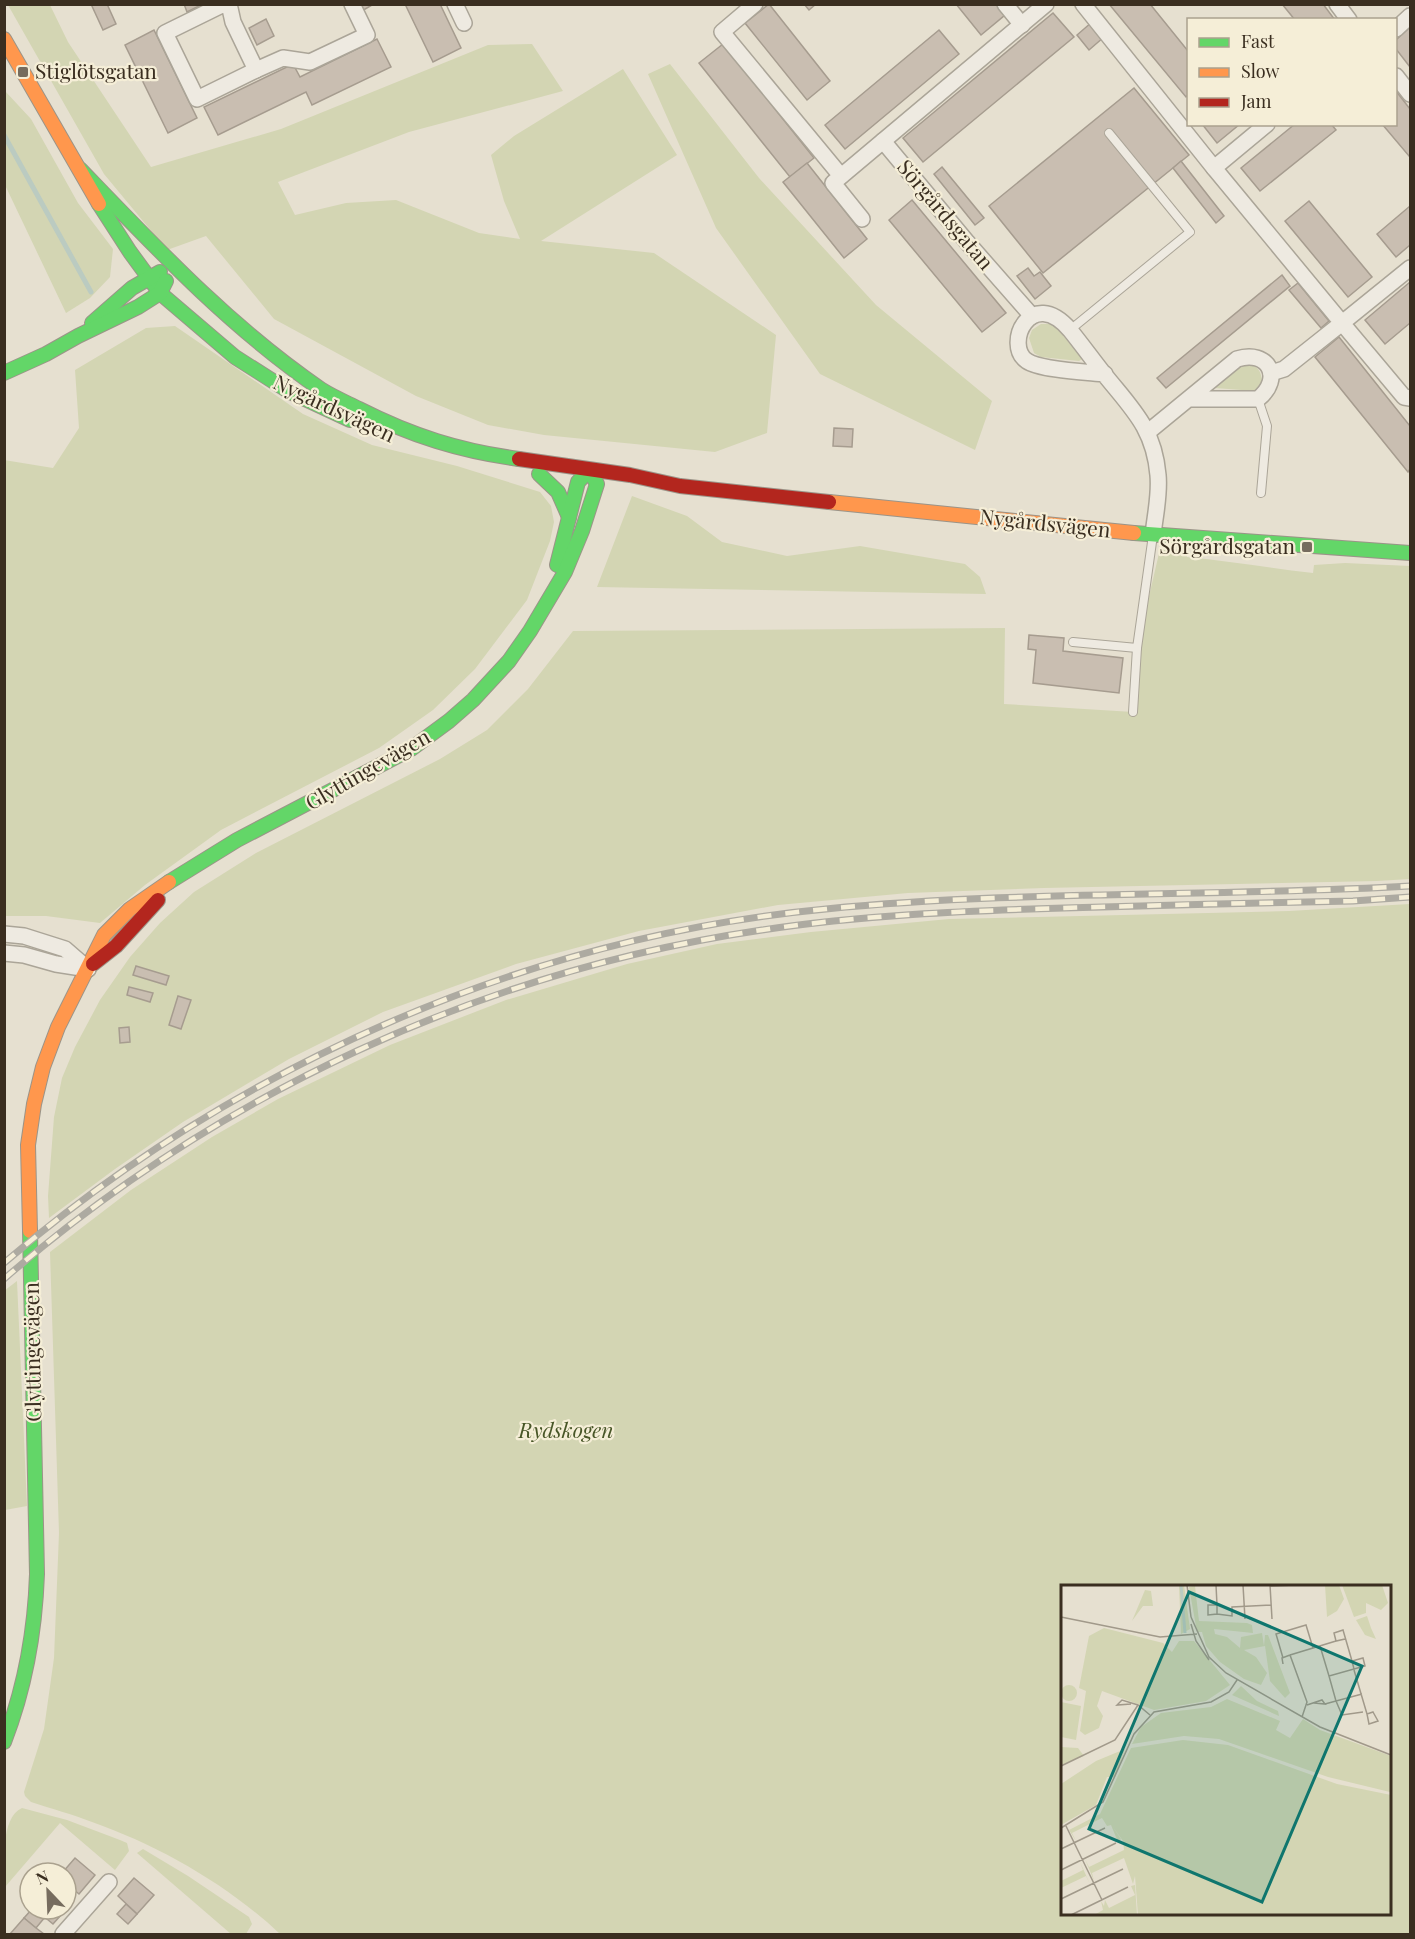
<svg xmlns="http://www.w3.org/2000/svg" width="1415" height="1939" font-family="'Playfair Display',serif">
<style>
.green{fill:#d3d5b3;fill-rule:evenodd}
.lines{fill:none;stroke-linecap:round;stroke-linejoin:round}
.stream{stroke:#bbcbc1;stroke-width:5}
.building{fill:#c9beb1;stroke:#a69c8f;stroke-width:1.5}
.lane-casing{stroke:#aba598;stroke-width:10}
.street-casing{stroke:#aba598;stroke-width:18}
.fast-casing{stroke:#9b9488;stroke-width:16}
.slow-casing{stroke:#9b9488;stroke-width:16}
.jam-casing{stroke:#9b9488;stroke-width:16}
.lane{stroke:#eeeae1;stroke-width:8}
.street{stroke:#eeeae1;stroke-width:15}
.fast{stroke:#63d668;stroke-width:14}
.slow{stroke:#ff974d;stroke-width:14}
.jam{stroke:#b3261e;stroke-width:14}
.rail-casing{stroke:#adaaa1;stroke-width:7}
.rail{stroke:#f5eed7;stroke-width:4.5;stroke-dasharray:14;stroke-linecap:butt}
.poi-dot{fill:#766c5e;stroke:#f5eed7;stroke-width:2}
.labels{text-anchor:middle;stroke-width:4.5;stroke-linejoin:round;paint-order:stroke}
.poi-label{font-size:21px;fill:#3a2e20;stroke:#f5eed7;text-anchor:start}
.street-label{font-size:21px;fill:#3a2e20;stroke:#f5eed7}
.park-label{font-size:21px;font-style:italic;fill:#485627;stroke:#f5eed7}
.inset-river{fill:none;stroke:#bbcbc1;stroke-width:3}
.inset-road{fill:none;stroke:#a1998a;stroke-width:1.5}
.view{fill:#0f766e;fill-opacity:0.15;stroke:#0f766e;stroke-width:3}
.inset-edge{fill:none;stroke:#3a2e20;stroke-width:3}
</style>
<rect width="100%" height="100%" fill="#e6e0d0"/>
<g class="green">
<polygon points="8,5 50,5 68,42 151,167 281,129 488,45 532,44 563,91 409,132 278,182 295,215 346,203 396,200 479,233 520,239 504,201 491,155 514,136 623,69 677,155 541,241 654,253 776,335 767,433 715,452 544,435 488,425 416,396 274,319 206,236 167,250 104,174"/>
<polygon points="670,64 759,178 876,305 992,401 975,450 820,374 716,228 648,74"/>
<polygon points="5,91 31,119 78,203 113,249 110,277 90,298 66,313 5,185"/>
<polygon points="1041,324 1051,324 1058,329 1082,359 1079,361 1041,357 1034,353 1029,338 1032,330"/>
<polygon points="175,326 303,414 372,445 457,466 540,492 551,506 554,522 550,541 527,600 475,669 433,710 379,748 221,830 145,885 100,923 46,916 5,916 4,460 53,468 79,428 75,370 146,328"/>
<path d="M1248,365C1258,366 1261,371 1262,381L1255,391L1215,388L1240,367Z"/>
<polygon points="632,496 687,516 722,542 787,556 860,546 965,564 980,577 986,594 597,587"/>
<path d="M1160,549L1187,550V557C1229,561 1271,568 1313,573L1314,565L1345,563L1410,566V879L1377,881L1044,888L908,893L778,905L639,931L516,964L383,1012L289,1059L183,1122L115,1169L49,1218L48,1196L54,1117L62,1078L75,1047L100,1000L130,957L160,923L194,892L256,853L440,759L487,730L528,689L573,631L1005,628L1004,704L1133,712L1137,648Z"/>
<path d="M1410,904V1934H280C228,1885 160,1846 92,1822C72,1814 52,1809 31,1802L25,1796L24,1792L44,1729L54,1658L59,1533L50,1252L131,1190L212,1137L278,1099L390,1045L506,1000L627,964L717,944L811,932L949,919L1289,911ZM1062,1586H1390V1914H1062Z"/>
<polygon points="17,1281 27,1506 5,1510 4,1291"/>
<path d="M22,1808L67,1820L120,1840L127,1843L129,1851L115,1870L60,1823L5,1887C4,1865 0,1818 22,1808Z"/>
<polygon points="143,1849 188,1876 249,1917 252,1924 246,1934 231,1934 137,1853"/>
</g>
<g class="lines">
<polyline class="stream" points="4,135 91,292"/>
</g>
<g class="building">
<polygon points="91,4 107,4 116,24 103,30"/>
<polygon points="184,4 203,4 187,12"/>
<polygon points="359,4 372,4 372,5 362,11"/>
<polygon points="405,4 440,4 461,48 433,62"/>
<polygon points="769,4 830,81 807,100 745,23"/>
<polygon points="804,4 816,4 809,10"/>
<polygon points="956,4 997,4 1005,15 981,35"/>
<polygon points="1109,4 1150,4 1188,51 1188,95 1186,97"/>
<polygon points="1282,4 1323,4 1335,20 1295,20"/>
<polygon points="1053,13 1074,37 923,162 903,138"/>
<polygon points="266,19 274,36 257,45 249,28"/>
<polygon points="1092,22 1104,37 1089,50 1077,35"/>
<polygon points="1410,27 1410,67 1396,49 1396,40"/>
<polygon points="154,30 197,118 168,133 125,45"/>
<polygon points="939,30 959,54 845,149 825,125"/>
<polygon points="377,39 391,67 312,105 306,92 218,135 204,107 293,64 300,77"/>
<polygon points="723,44 814,158 790,177 699,63"/>
<polygon points="1134,88 1189,155 1043,273 989,206"/>
<polygon points="1396,91 1410,109 1410,155 1409,156 1382,124 1396,124"/>
<polygon points="1202,124 1240,124 1217,143"/>
<polygon points="1295,124 1331,124 1336,130 1260,191 1241,168"/>
<polygon points="1181,161 1224,216 1216,223 1173,168"/>
<polygon points="807,163 867,239 844,258 783,182"/>
<polygon points="942,167 984,218 975,225 934,174"/>
<polygon points="912,200 1006,313 982,332 889,220"/>
<polygon points="1309,201 1372,277 1348,297 1285,221"/>
<polygon points="1410,206 1410,245 1396,257 1377,234"/>
<polygon points="1028,268 1034,276 1040,272 1051,286 1035,299 1017,276"/>
<polygon points="1282,275 1290,286 1166,388 1157,378"/>
<polygon points="1410,282 1410,323 1385,344 1365,320"/>
<polygon points="1298,283 1329,321 1321,328 1289,290"/>
<polygon points="1339,337 1410,426 1410,469 1408,472 1315,357"/>
<polygon points="834,428 853,429 852,447 833,446"/>
<polygon points="1029,635 1064,638 1063,651 1123,658 1119,693 1033,683 1036,650 1028,649"/>
<polygon points="136,966 169,976 166,985 133,975"/>
<polygon points="129,987 153,993 150,1002 127,995"/>
<polygon points="178,996 191,1000 181,1029 169,1025"/>
<polygon points="129,1027 130,1042 120,1043 119,1028"/>
<polygon points="75,1858 95,1875 79,1894 66,1883 66,1873 62,1873"/>
<polygon points="134,1878 154,1895 137,1914 118,1896"/>
<polygon points="66,1902 70,1905 53,1924 35,1909 66,1909"/>
<polygon points="126,1904 137,1914 128,1924 117,1914"/>
<polygon points="32,1909 35,1909 45,1917 36,1928 24,1918"/>
<polygon points="24,1918 36,1928 44,1934 10,1934"/>
</g>
<g class="lines">
<g class="lane-casing">
<g id="lane">
<polyline points="1070,330 1190,232 1109,133"/>
<polyline points="1258,399 1267,426 1261,493"/>
<polyline points="1073,642 1137,648 1153,535"/>
<polyline points="1133,712 1137,648"/>
</g>
</g>
<g class="street-casing">
<g id="street">
<polyline points="224,4 165,33 197,99 256,70 233,22 229,4"/>
<polyline points="455,4 464,23"/>
<polyline points="755,4 722,32 841,176"/>
<polyline points="1005,4 1022,25"/>
<polyline points="1083,4 1214,168"/>
<polyline points="1337,4 1349,20"/>
<polyline points="1396,29 1410,16"/>
<polyline points="256,70 283,58 310,62 367,35 352,4"/>
<polyline points="1396,76 1410,94"/>
<polyline points="1267,124 1214,168 1342,323 1284,369 1271,373"/>
<polyline points="883,141 1046,4"/>
<polyline points="862,219 833,183 883,141 967,242 1032,316"/>
<polyline points="1410,268 1342,323 1404,397 1410,398"/>
<path d="M1105,374C1087,372 1040,370 1027,361C1003,345 1031,285 1070,330C1082,345 1093,360 1104,374C1132,409 1154,428 1158,475C1160,495 1155,515 1153,535"/>
<path d="M1148,432L1237,359C1268,349 1284,378 1258,399H1190"/>
<polyline points="4,934 24,936 65,949 88,969"/>
<polyline points="4,953 24,955 56,964 88,969"/>
<polyline points="63,1934 109,1882"/>
</g>
</g>
<g class="fast-casing">
<g id="fast">
<path d="M80,169C156,248 231,328 322,390C333,397 347,403 359,409C412,436 460,451 519,459"/>
<polyline points="99,204 130,252 160,293 235,357 290,392 350,420"/>
<polyline points="92,323 132,288 160,272"/>
<polyline points="4,373 46,354 78,336 138,307 160,293 166,281"/>
<polyline points="539,474 558,492 569,517"/>
<polyline points="1134,533 1410,553"/>
<polyline points="557,565 578,482 589,470"/>
<polyline points="169,882 237,840 411,749 449,721 473,700 509,661 530,631 565,572 582,531 597,484 589,470"/>
<path d="M4,1742C25,1688 35,1632 37,1574L30,1231"/>
</g>
</g>
<g class="slow-casing">
<g id="slow">
<polyline points="4,39 99,204"/>
<polyline points="829,502 1134,533"/>
<polyline points="30,1231 28,1145 34,1104 43,1067 58,1027 104,935 130,909 169,882"/>
</g>
</g>
<g class="jam-casing">
<g id="jam">
<polyline points="519,459 630,475 680,486 829,502"/>
<polyline points="93,964 116,946 158,900"/>
</g>
</g>
<use href="#lane" class="lane"/>
<use href="#street" class="street"/>
<use href="#fast" class="fast"/>
<use href="#slow" class="slow"/>
<use href="#jam" class="jam"/>
<g class="rail-casing">
<g id="rail">
<path d="M4,1263C233,1067 525,937 826,909C1020,890 1216,897 1410,886"/>
<path d="M4,1279C217,1094 482,971 762,930C862,915 963,911 1064,908C1160,905 1257,903 1353,901L1410,897"/>
</g>
</g>
<use href="#rail" class="rail"/>
</g>
<g class="poi-dot">
<rect x="17" y="66" width="12" height="12" rx="3"/>
<rect x="1301" y="541" width="12" height="12" rx="3"/>
</g>
<g class="labels">
<g class="poi-label">
<text x="35" y="79">Stiglötsgatan</text>
<text x="1295" y="554" text-anchor="end">Sörgårdsgatan</text>
</g>
<g class="street-label">
<text transform="translate(945 215) rotate(50)" y="7">Sörgårdsgatan</text>
<text transform="translate(334 409) rotate(25)" y="7">Nygårdsvägen</text>
<text transform="translate(1045 524) rotate(6)" y="7">Nygårdsvägen</text>
<text transform="translate(368 770) rotate(-30)" y="7">Glyttingevägen</text>
<text transform="translate(33 1352) rotate(-91)" y="7">Glyttingevägen</text>
</g>
<g class="park-label">
<text x="566" y="1438">Rydskogen</text>
</g>
</g>
<g transform="translate(1061 1585)">
<rect width="330" height="330" fill="#e6e0d0"/>
<path d="M118,0H123L129,44L120,49ZM264,0H278L283,14L276,26L266,32ZM281,0H321L327,18L320,25L305,18V28L293,32ZM134,1L138,36L186,38L191,40L192,48L153,44L154,49L166,52L179,63L180,52L201,48L203,61L204,50H207L229,108L224,113L209,96L204,61L183,65L195,72L206,88L200,100L183,94L159,77L145,61L141,47H136L128,2ZM84,5L90,6L92,21H82L71,36ZM306,31L310,43L315,54L304,50L295,35ZM43,43L102,58L111,67L118,56H133L169,100L145,116L93,125L41,106L36,121L42,131L38,143L24,150L19,146L25,106L18,103L28,51ZM0 108a8 8 0 1 1 16 0a8 8 0 1 1-16 0ZM180,101L196,116L217,126L218,131L171,110ZM166,114L219,136L215,145L229,153L242,134L259,145L330,171L329,207L267,192L158,154L123,151L71,159L80,142L100,128L150,122ZM0,117L20,121L15,155L0,152ZM122,155L167,160L276,199L330,210V330H77L74,291L72,299L63,273L31,288L33,296L24,274L28,282L63,265L62,256L52,242L60,254L57,257L50,240L46,241L41,233L11,248L15,256L8,245L39,229L70,163ZM0,162L17,163L23,171L0,180ZM64,164L54,192H46L35,220L0,240V199L35,176ZM19,277L29,299L25,291L0,303V296L22,285ZM74,300L76,330H33L42,325L40,316L43,321L44,315L48,323L74,310L70,301Z" fill="#d3d5b3"/>
<path class="inset-river" d="M120,0L124,48"/>
<path class="inset-road" d="M126,0L130,32M155,0L156,20V29L147,30V20H156M182,0L184,34M209,0L211,34M209,1L234,0M156,29L171,31V22L210,20M0,32L99,52L136,49M130,32L148,72L165,88L259,142L330,170M130,39L135,56L148,75M284,54L275,56L273,48L282,45L291,76M259,61L268,91M229,70L275,56M222,73L215,49L245,40L252,63M222,79L221,73L229,70L246,117L241,132M293,85L306,129M301,109L275,116L281,130L302,127M70,119L56,120L61,115L77,120L89,130M264,119L275,116L268,91L293,84L291,76L302,73L304,81L293,84M246,120L261,115L264,119L253,118M312,127L317,136L308,139L306,129ZM0,181L54,155L77,120M5,241L41,315M0,243L42,217L73,149L93,127L150,117L168,107L176,95M0,264L44,243M0,285L55,258M0,314L62,284M10,330L67,302"/>
<path class="view" d="M128,7L301,81L201,317L28,244Z"/>
<rect width="330" height="330" class="inset-edge"/>
</g>
<rect width="1415" height="1939" fill="none" stroke="#3a2e20" stroke-width="12"/>
<rect x="1187" y="18" width="210" height="108" fill="#f5eed7" stroke="#aaa18e" stroke-width="1.5"/>
<rect x="1199" y="38" width="30" height="9" fill="#63d668" stroke="#aaa18e" stroke-width="1.5"/>
<text x="1241" y="48" font-size="18" fill="#3a2e20">Fast</text>
<rect x="1199" y="68" width="30" height="9" fill="#ff974d" stroke="#aaa18e" stroke-width="1.5"/>
<text x="1241" y="78" font-size="18" fill="#3a2e20">Slow</text>
<rect x="1199" y="98" width="30" height="9" fill="#b3261e" stroke="#aaa18e" stroke-width="1.5"/>
<text x="1241" y="108" font-size="18" fill="#3a2e20">Jam</text>
<g transform="translate(48 1891) rotate(337)"><circle r="28" fill="#f5eed7" stroke="#aaa18e" stroke-width="1.5"/>
<path d="M0-4.5L10 22L0 15L-10 22Z" fill="#766c5e"/>
<text y="-9" font-size="16" font-weight="bold" text-anchor="middle" fill="#3a2e20">N</text>
</g>
</svg>
